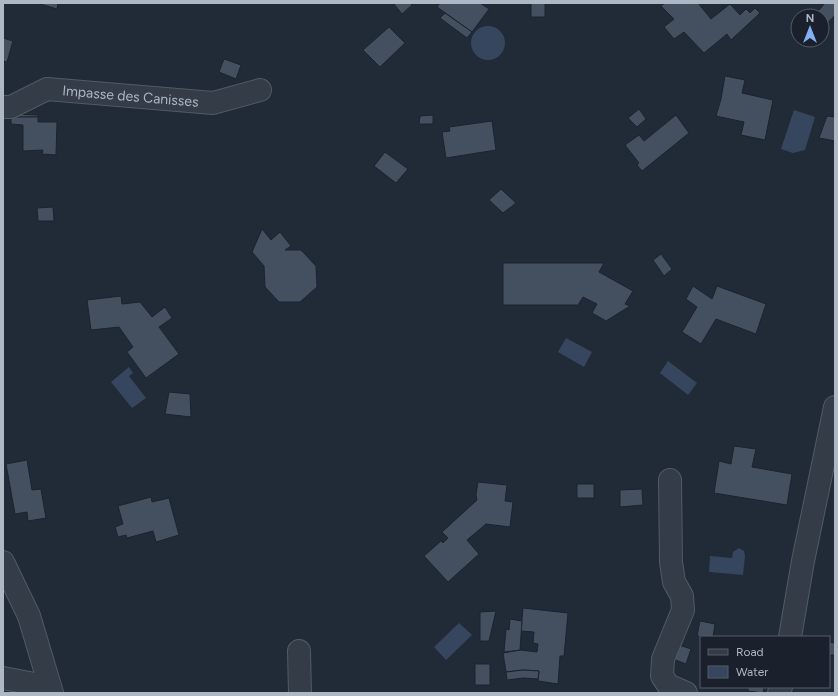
<svg xmlns="http://www.w3.org/2000/svg" width="838" height="696" font-family="Figtree,sans-serif">
<style>
.water{fill:#35465e}
.building{fill:#44505f;stroke:#1c232e}
.lines{fill:none;stroke-linecap:round;stroke-linejoin:round}
.street-casing{stroke:#515a65;stroke-width:24}
.street{stroke:#343c47;stroke-width:22}
.labels{text-anchor:middle;stroke-width:3;stroke-linejoin:round;paint-order:stroke}
.street-label{font-size:14px;fill:#aeb7c4;stroke:#1a212c}
</style>
<rect width="100%" height="100%" fill="#212a37"/>
<g class="water">
<circle cx="488" cy="43" r="17"/>
<polygon points="794,110 815,117 805,150 793,153 781,149"/>
<polygon points="566,338 592,352 584,367 558,352"/>
<polygon points="668,361 697,383 688,395 660,373"/>
<polygon points="129,367 133,373 129,376 146,398 132,408 111,382"/>
<polygon points="739,548 744,551 745,556 743,575 709,572 710,556 732,558 733,552"/>
<polygon points="459,623 472,635 446,660 434,647"/>
</g>
<g class="building">
<polygon points="37,3 58,3 57,9"/>
<polygon points="395,3 410,3 412,5 402,14 394,4"/>
<polygon points="440,3 480,3 489,9 472,32 437,7"/>
<rect x="531" y="3" width="14" height="14"/>
<polygon points="665,3 698,3 711,19 730,4 740,15 746,9 750,13 755,8 760,13 731,40 727,34 704,53 684,32 674,39 664,27 674,19 661,6"/>
<polygon points="825,3 835,3 835,15 826,25 822,22 822,16 814,16"/>
<polygon points="445,13 472,32 467,38 440,18"/>
<polygon points="389,27 405,43 380,67 363,50"/>
<polygon points="3,38 13,41 7,62 3,61"/>
<polygon points="224,59 241,65 236,79 219,72"/>
<polygon points="725,76 745,80 742,93 773,100 765,140 741,135 744,122 716,116 721,99"/>
<polygon points="639,109 646,119 637,127 628,118"/>
<polygon points="12,114 38,115 38,117 11,117"/>
<polygon points="433,115 433,124 419,124 420,116"/>
<polygon points="676,115 689,133 642,171 637,165 639,163 625,145 639,135 644,141"/>
<polygon points="827,116 835,117 835,141 819,138"/>
<polygon points="11,117 38,117 38,122 57,122 56,155 42,154 43,150 23,151 23,125 11,124"/>
<polygon points="492,121 496,150 446,158 442,132 450,131 449,127"/>
<polygon points="385,152 408,169 396,183 374,166"/>
<polygon points="501,189 516,203 503,213 489,200"/>
<polygon points="53,207 54,221 38,221 37,208"/>
<polygon points="262,229 271,240 280,232 291,246 285,250 301,250 316,266 317,287 300,302 279,302 265,287 264,266 252,252"/>
<polygon points="661,254 672,269 664,276 653,260"/>
<polygon points="503,263 604,263 599,272 633,291 625,304 630,306 606,321 592,313 597,304 583,297 578,305 503,305"/>
<polygon points="693,286 712,299 717,286 766,304 756,334 716,319 701,344 682,332 697,307 686,299"/>
<polygon points="121,296 122,304 140,302 152,317 165,307 172,318 159,327 179,354 146,378 127,352 133,347 119,327 91,330 87,300"/>
<polygon points="169,392 190,394 191,417 165,414"/>
<polygon points="734,446 756,449 752,467 792,474 787,505 714,493 719,461 731,464"/>
<polygon points="27,460 32,490 41,489 46,518 28,521 27,512 15,514 6,464"/>
<polygon points="478,482 507,485 505,501 513,502 510,527 486,524 467,540 479,554 448,582 424,556 441,541 443,543 448,538 442,532 477,500 476,495"/>
<rect x="577" y="484" width="17" height="14"/>
<polygon points="642,489 643,505 620,507 620,490"/>
<polygon points="151,497 152,502 169,498 179,535 156,542 153,531 127,538 126,535 118,537 115,527 123,524 118,506"/>
<polygon points="523,608 568,613 564,656 560,656 558,684 538,681 539,671 523,670 506,672 503,653 520,650 537,652 538,644 533,643 534,632 521,631"/>
<polygon points="496,611 489,641 480,641 480,612"/>
<polygon points="510,619 522,621 520,650 504,652 506,629 509,630"/>
<polygon points="700,621 715,624 713,637 697,636"/>
<polygon points="829,642 835,643 835,655 829,655"/>
<polygon points="679,645 691,649 686,664 673,659"/>
<rect x="475" y="664" width="15" height="21"/>
<polygon points="523,670 539,671 538,679 523,678 507,680 506,672"/>
<polygon points="748,687 764,687 763,693 748,691"/>
</g>
<g class="lines">
<g class="street-casing">
<g id="street">
<path id="s1" d="M3,107H11L47,89L213,103L260,90"/>
<polyline points="670,480 671,562 674,582 682,596 683,610 663,659 662,676 668,685 686,693"/>
<polyline points="3,562 29,616 52,693"/>
<polyline points="790,637 803,561 835,407"/>
<polyline points="299,651 300,693"/>
<polyline points="3,678 50,687"/>
<polyline points="779,693 781,687"/>
</g>
</g>
<use href="#street" class="street"/>
</g>
<g class="labels">
<g class="street-label">
<text dy="5" stroke="none"><textPath href="#s1" startOffset="132">Impasse des Canisses</textPath></text>
</g>
</g>
<rect width="838" height="696" fill="none" stroke="#aeb7c4" stroke-width="8"/>
<rect x="700" y="636" width="130" height="52" fill="#1a212c" stroke="#555d69"/>
<rect x="708" y="649" width="20" height="6" fill="#343c47" stroke="#555d69"/>
<text x="736" y="656" font-size="12" fill="#aeb7c4">Road</text>
<rect x="708" y="666" width="20" height="12" fill="#35465e" stroke="#555d69"/>
<text x="736" y="676" font-size="12" fill="#aeb7c4">Water</text>
<g transform="translate(810 28)"><circle r="19" fill="#1a212c" stroke="#555d69"/>
<path d="M0-3L7 15L0 10L-7 15Z" fill="#83b0f4"/>
<text y="-6" font-size="11" font-weight="bold" text-anchor="middle" fill="#aeb7c4">N</text>
</g>
</svg>
